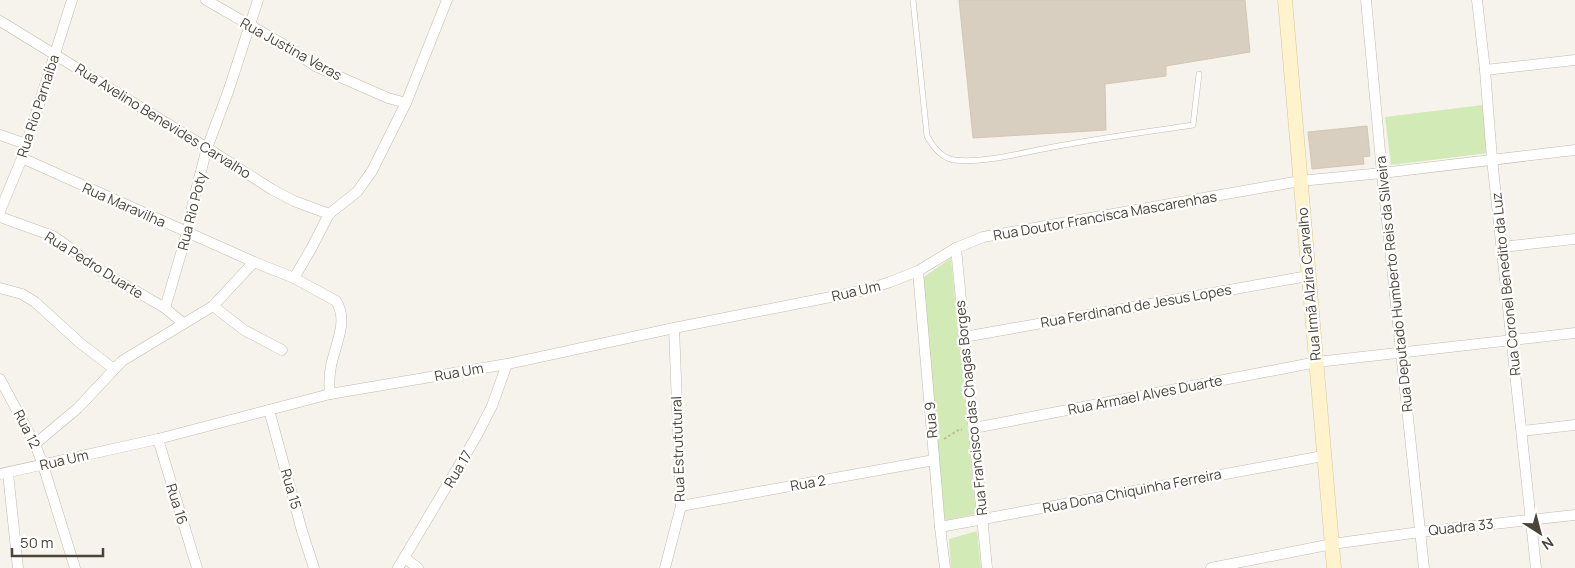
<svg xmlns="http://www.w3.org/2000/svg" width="1575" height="568" font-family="Manrope,sans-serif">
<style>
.green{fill:#d2eab5}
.building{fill:#d8cfc1;stroke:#d3c7b4}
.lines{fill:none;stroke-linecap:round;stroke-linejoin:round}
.lane-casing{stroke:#c2bbae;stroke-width:6}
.street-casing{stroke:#c2bbae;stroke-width:11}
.secondary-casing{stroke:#d6c79b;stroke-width:15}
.path{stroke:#c4b79f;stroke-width:2;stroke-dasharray:2.5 2.5;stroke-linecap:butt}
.lane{stroke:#fff;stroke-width:5}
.street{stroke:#fff;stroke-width:10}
.secondary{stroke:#fff3cd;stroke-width:14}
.labels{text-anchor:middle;stroke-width:4.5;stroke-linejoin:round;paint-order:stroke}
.street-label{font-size:14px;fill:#4b4439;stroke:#fff}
</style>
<rect width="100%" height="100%" fill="#f6f3ec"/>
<g class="green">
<polygon points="1483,105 1488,153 1391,165 1385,117"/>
<polygon points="951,258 976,514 942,521 921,279"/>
<polygon points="977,531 981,568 951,568 949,539"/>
</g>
<g class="building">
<polygon points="959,0 1245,0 1250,52 1166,66 1166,76 1105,84 1106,130 973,138"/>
<polygon points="1367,126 1370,156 1363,157 1364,164 1312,169 1308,132"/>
</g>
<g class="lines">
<g class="lane-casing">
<path id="lane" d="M913,0L927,136C933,147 941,158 954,160C982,164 1025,152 1053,147C1099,138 1146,132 1193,125L1199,74"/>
</g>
<g class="street-casing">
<g id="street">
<polyline points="206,0 288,47 315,66 388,98 406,103"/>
<polyline points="1366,0 1382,173 1424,568"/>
<polyline points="1477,0 1485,70 1492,159 1536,568"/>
<polyline points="0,21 207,148 273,190 294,201 329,214"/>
<polyline points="1485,70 1575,60"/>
<polyline points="0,135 26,144"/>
<path d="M22,158L254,262L294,278L336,301C349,321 335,345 331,366C329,376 329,385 330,394"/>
<polyline points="0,211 22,158 72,0"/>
<polyline points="0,217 53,236 69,247 89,264 165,308 183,323"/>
<polyline points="1502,247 1575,239"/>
<polyline points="956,248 987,568"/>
<polyline points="918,271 940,527 945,568"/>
<polyline points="294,278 311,249 329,214 357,192 372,171 406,103 447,0"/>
<polyline points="0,288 22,294 35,302 80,343 114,369"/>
<polyline points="213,306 244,330 282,350"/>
<polyline points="165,308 187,233 194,198 207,148 228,92 258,0"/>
<polyline points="964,337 1308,276"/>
<polyline points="0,379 35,444 43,465 75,568"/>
<polyline points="269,410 302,531 314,568"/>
<polyline points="974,428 1317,362 1575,333"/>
<polyline points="1522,431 1575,425"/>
<polyline points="158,439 197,568"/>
<polyline points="35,444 78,408 122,361 213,306 254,262"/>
<polyline points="8,473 18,568"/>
<polyline points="0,474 158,439 330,394 507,364 674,328 866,290 890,282 918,271 956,248 983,237 1300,181 1382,173 1575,150"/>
<polyline points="681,506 934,460"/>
<polyline points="940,527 1323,456"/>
<polyline points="405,558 418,568"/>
<polyline points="398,568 476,437 492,406 507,364"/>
<polyline points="665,568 681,506 674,328"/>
<polyline points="1211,568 1332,544 1420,532 1575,515"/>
</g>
</g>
<g class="secondary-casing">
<polyline id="secondary" points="1285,0 1334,568"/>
</g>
<polyline class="path" points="944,439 960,429 962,430"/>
<use href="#lane" class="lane"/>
<use href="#street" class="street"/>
<use href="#secondary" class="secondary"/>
</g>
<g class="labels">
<g class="street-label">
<text transform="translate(291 49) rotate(29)" y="5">Rua Justina Veras</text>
<text transform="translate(38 106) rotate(-72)" y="5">Rua Rio Parnaíba</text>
<text transform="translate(163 121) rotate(32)" y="5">Rua Avelino Benevides Carvalho</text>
<text transform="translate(124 205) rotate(24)" y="5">Rua Maravilha</text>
<text transform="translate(192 211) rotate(-76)" y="5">Rua Rio Poty</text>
<text transform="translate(1105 216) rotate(-10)" y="5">Rua Doutor Francisca Mascarenhas</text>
<text transform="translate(94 265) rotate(32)" y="5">Rua Pedro Duarte</text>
<text transform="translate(1309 284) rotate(-95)" y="5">Rua Irmã Alzira Carvalho</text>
<text transform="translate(1394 284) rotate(-96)" y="5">Rua Deputado Humberto Reis da Silveira</text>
<text transform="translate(1506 284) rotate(-96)" y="5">Rua Coronel Benedito da Luz</text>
<text transform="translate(856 291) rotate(-13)" y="5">Rua Um</text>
<text transform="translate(1136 306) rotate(-10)" y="5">Rua Ferdinand de Jesus Lopes</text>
<text transform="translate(459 372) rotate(-10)" y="5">Rua Um</text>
<text transform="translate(1145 395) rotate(-11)" y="5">Rua Armael Alves Duarte</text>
<text transform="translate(971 408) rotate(-96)" y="5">Rua Francisco das Chagas Borges</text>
<text transform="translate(931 420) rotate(-95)" y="5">Rua 9</text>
<text transform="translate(27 429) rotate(63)" y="5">Rua 12</text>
<text transform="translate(678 449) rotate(-92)" y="5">Rua Estrututural</text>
<text transform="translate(64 460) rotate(-13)" y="5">Rua Um</text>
<text transform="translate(458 469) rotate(-59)" y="5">Rua 17</text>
<text transform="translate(808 483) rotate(-10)" y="5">Rua 2</text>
<text transform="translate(291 489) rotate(74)" y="5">Rua 15</text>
<text transform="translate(1132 491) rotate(-11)" y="5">Rua Dona Chiquinha Ferreira</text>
<text transform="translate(177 504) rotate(73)" y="5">Rua 16</text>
<text transform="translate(1461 527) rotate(-6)" y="5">Quadra 33</text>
</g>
</g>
<g transform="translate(1540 533) rotate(144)" stroke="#ffffff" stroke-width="4" paint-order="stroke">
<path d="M0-4L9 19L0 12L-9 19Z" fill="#4b4439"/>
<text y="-8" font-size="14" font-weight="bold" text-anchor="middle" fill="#4b4439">N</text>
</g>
<path d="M12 548v8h91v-8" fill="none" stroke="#4b4439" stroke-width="2.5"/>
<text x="20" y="548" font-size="15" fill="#4b4439" stroke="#ffffff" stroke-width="4" paint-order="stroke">50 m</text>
</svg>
